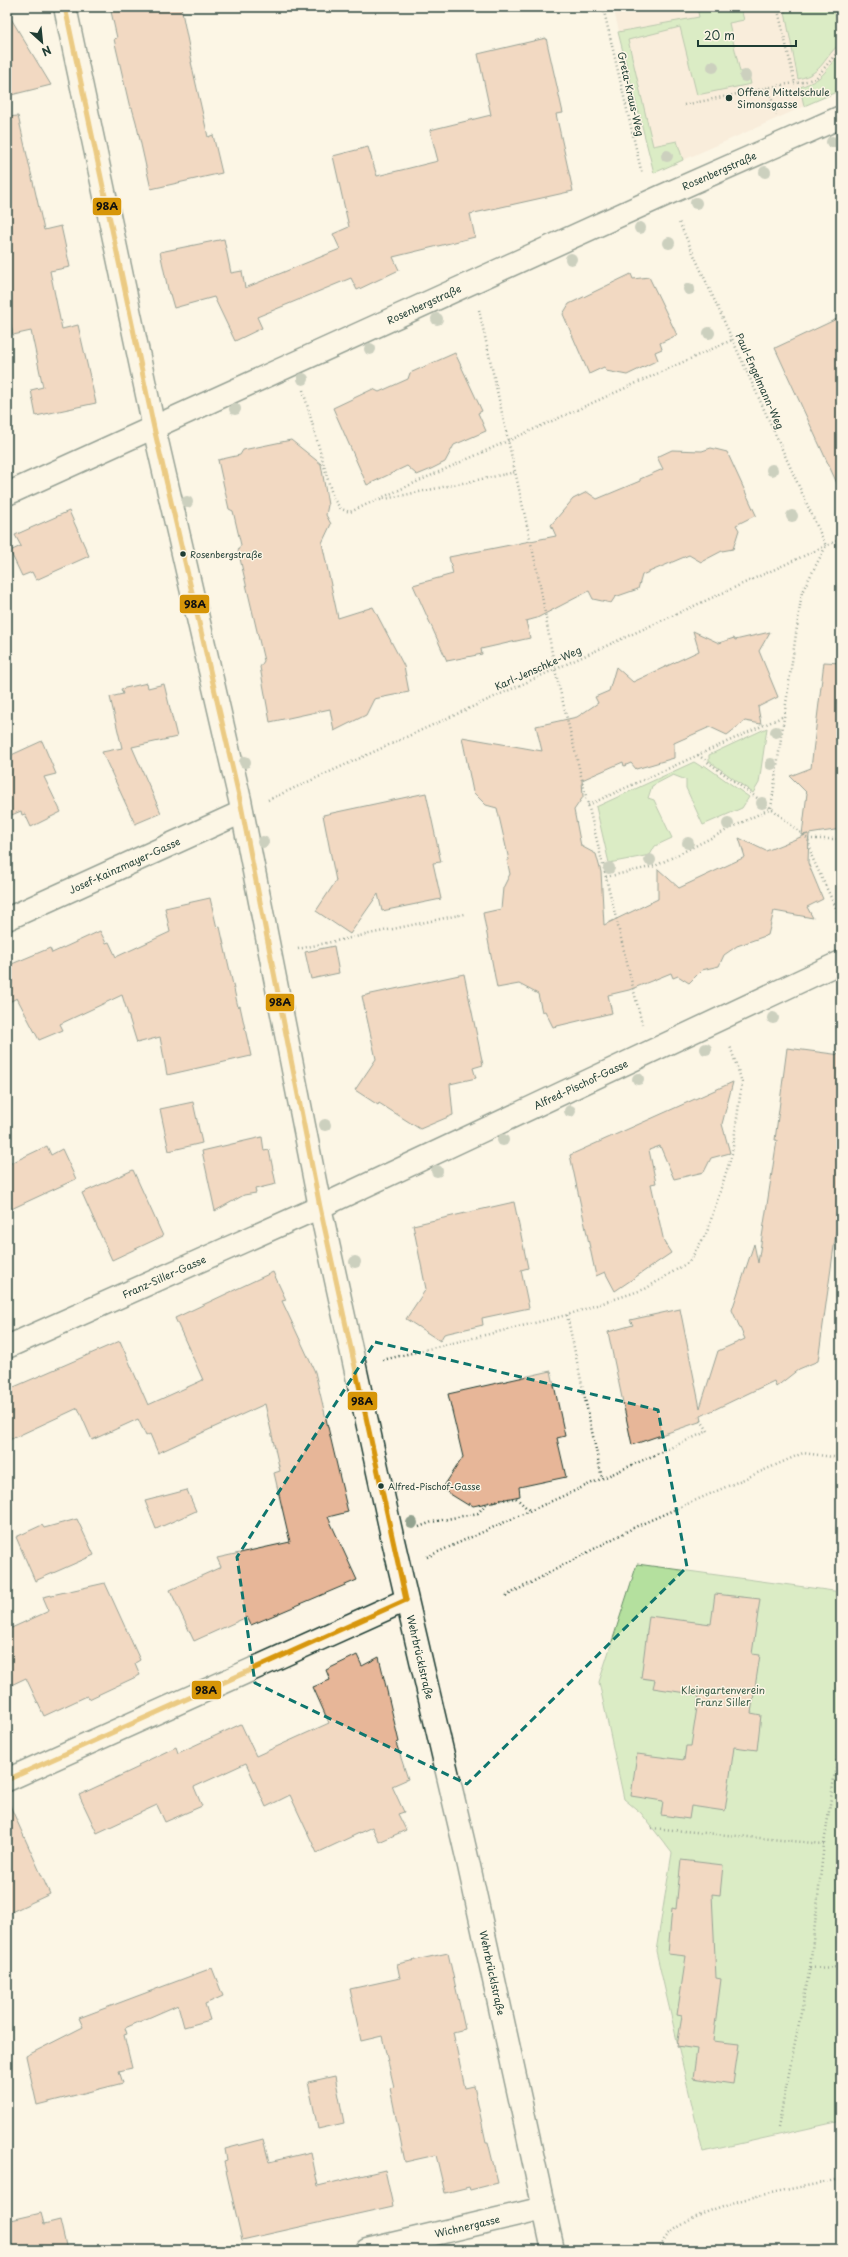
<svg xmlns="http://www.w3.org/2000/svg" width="848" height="2257" font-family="'Playpen Sans',sans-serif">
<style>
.built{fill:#f6e2ce}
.green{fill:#b4e09e;stroke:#6a8e69}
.building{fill:#e7b698;stroke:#1f3d34}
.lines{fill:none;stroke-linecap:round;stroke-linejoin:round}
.street-casing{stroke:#1f3d34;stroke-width:25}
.path{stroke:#1f3d34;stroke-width:2.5;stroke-dasharray:1 3;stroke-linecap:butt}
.street{stroke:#fcf5e5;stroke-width:22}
.bus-1-casing{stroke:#fcf5e5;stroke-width:8}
.bus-1{stroke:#d79608;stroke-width:5}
.tree{fill:#93a28f}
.marked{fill:none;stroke:#0f766e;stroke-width:3;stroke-dasharray:8 5;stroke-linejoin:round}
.poi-dot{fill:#1f3d34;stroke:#fcf5e5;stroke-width:1.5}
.labels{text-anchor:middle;stroke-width:3;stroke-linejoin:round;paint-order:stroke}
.bus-label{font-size:9px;fill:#1f3d34;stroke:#fcf5e5;text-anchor:start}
.poi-label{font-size:10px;fill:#1f3d34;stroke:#fcf5e5;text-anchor:start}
.street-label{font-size:10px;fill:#1f3d34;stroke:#fcf5e5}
.park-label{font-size:10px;fill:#3d5e49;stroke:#fcf5e5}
.line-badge{stroke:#fcf5e5;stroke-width:1.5}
.pale-badge-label{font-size:11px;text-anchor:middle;font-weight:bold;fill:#111}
</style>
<rect width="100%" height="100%" fill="#fcf5e5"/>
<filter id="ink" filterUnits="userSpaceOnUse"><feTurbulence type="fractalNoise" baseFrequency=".025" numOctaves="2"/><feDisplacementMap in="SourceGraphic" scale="8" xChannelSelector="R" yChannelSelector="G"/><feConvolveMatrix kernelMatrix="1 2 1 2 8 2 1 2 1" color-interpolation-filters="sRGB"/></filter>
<g filter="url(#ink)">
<polygon class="built" points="613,7 841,7 841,90 654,173"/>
<g class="green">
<polygon points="697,7 729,7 730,11 741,9 744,20 729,23 740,72 748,71 751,84 697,95 680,27 628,40 653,146 677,141 683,160 654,173 618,32 699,17"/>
<path d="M784,7H841V43C823,57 824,73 798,79Z"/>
<path d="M841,52V90L804,106L800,87C827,78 824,70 841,52Z"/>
<polygon points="767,728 759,783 753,793 709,761 709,755"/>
<polygon points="694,762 702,767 704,765 749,797 742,808 703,825 686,788 686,780 673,775 652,786 648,798 654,800 672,838 655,846 650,855 609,863 596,807"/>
<polygon points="637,1564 841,1592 841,2121 703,2152 656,1951 672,1853 641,1813 624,1799 599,1682"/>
</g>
<g class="building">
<polygon points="110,7 181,7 192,62 191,62 208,137 213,135 222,173 151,189 136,122 132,108 130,108 114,39 117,38"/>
<polygon points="7,12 51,85 7,96"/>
<polygon points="546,38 563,113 556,114 573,191 470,214 475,237 393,257 399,270 357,290 351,278 257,317 262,328 235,341 214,297 174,308 170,294 169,294 160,252 224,239 231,273 242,271 245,288 340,249 333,234 349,227 333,156 368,147 377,176 438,161 430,130 491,115 478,54"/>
<polygon points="18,116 44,230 61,226 70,267 50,271 62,329 78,325 96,403 36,416 31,390 43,387 31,331 13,335 7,308 7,117"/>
<polygon points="631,274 633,279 649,277 677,335 660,343 662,349 655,352 658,360 627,375 606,371 604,367 589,374 563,314 569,304"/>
<polygon points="841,317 841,492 775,348"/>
<polygon points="455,353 482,411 478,413 486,431 454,445 445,462 429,470 417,475 407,466 367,485 333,408 373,389 379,392 408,379 410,373"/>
<polygon points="291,440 321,464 328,505 326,515 331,524 322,543 338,618 373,607 404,666 409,692 374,699 366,715 334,731 330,709 270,722 260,667 264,661 238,550 241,545 233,511 229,509 218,460 240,455 243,450"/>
<polygon points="711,448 727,452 756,515 736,525 739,530 733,549 722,551 701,562 689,555 642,575 638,589 615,597 611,603 593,599 589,591 537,618 526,621 530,638 481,649 482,654 447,661 413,585 453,574 449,557 556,536 551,525 573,499 587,492 597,499 640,481 640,479 663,469 657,457 672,450 702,451"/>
<polygon points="69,511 89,556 36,580 32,572 22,576 10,551 21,546 15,535"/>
<polygon points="693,631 719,643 734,638 735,640 770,632 759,651 778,697 758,707 761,724 745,721 727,735 710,727 674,743 674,758 636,769 631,763 624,766 623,762 582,780 583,797 574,810 581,846 596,854 601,872 604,925 658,899 658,869 679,888 745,857 739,838 766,851 808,834 802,835 807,793 790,776 811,768 824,662 841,663 841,829 809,834 808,863 823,899 807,907 813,918 774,911 768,935 737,946 724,955 719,966 702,970 689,983 678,976 673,978 671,973 629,990 608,995 612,1013 553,1027 545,1011 542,1012 538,994 519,984 497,988 483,913 501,909 503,888 510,874 507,860 509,860 497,808 486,805 473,792 462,737 542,751 536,726 577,717 598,703 595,697 609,691 616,667 633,682 699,651"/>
<polygon points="147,683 148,688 164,684 177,737 132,747 161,813 135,824 102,752 122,748 110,697 123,694 121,689"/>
<polygon points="42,741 56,774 44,777 61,812 31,827 25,814 22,815 21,811 7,817 7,757"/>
<polygon points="426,793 441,862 433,863 441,899 382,911 378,894 350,934 316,911 336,881 323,815"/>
<polygon points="210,898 217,928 220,927 238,1007 240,1006 251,1056 167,1075 160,1037 137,1043 122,995 60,1024 63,1030 39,1040 17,998 7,1003 7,966 50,948 52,953 100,931 106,943 109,942 116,957 170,932 165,908"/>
<polygon points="334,946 339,973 311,979 305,952"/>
<polygon points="464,974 483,1065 473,1068 476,1078 450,1084 453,1115 420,1129 379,1103 378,1105 355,1090 376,1059 362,996"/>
<polygon points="787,1048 841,1055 841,1219 838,1218 818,1361 799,1369 776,1387 774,1381 701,1416 702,1421 632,1445 608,1332 633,1325 630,1320 680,1309 700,1408 718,1351 745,1339 732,1310 754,1244 758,1263 777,1140 775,1140"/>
<polygon points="733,1082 722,1124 730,1153 711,1158 704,1172 674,1179 660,1146 649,1150 656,1183 651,1184 664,1242 671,1253 615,1291 605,1272 596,1276 570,1155"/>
<polygon points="193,1102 202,1143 169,1151 160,1109"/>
<polygon points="262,1137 264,1151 269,1150 276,1184 255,1189 256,1193 244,1195 215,1211 202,1151"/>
<polygon points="47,1146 51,1155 62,1149 76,1179 7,1211 7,1165"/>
<polygon points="133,1170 163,1236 112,1260 82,1193"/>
<polygon points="514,1202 528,1268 521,1270 529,1308 482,1318 483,1325 444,1334 440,1341 406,1319 426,1289 413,1225"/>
<polygon points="273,1272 286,1300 282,1301 315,1372 348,1512 328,1517 357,1580 251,1625 247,1617 194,1641 170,1590 221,1567 217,1558 290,1542 274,1473 280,1471 265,1404 158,1453 150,1434 146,1436 138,1419 92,1440 78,1408 7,1441 7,1390 120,1341 148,1405 203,1380 175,1318"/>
<polygon points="551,1371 565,1436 557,1438 566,1477 519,1487 520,1496 473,1506 469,1503 468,1505 442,1489 463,1457 448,1394"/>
<polygon points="187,1490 196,1511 156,1529 145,1501"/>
<polygon points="77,1519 94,1555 35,1581 16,1537 42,1525 44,1528"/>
<polygon points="105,1583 140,1660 135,1663 140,1675 89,1699 87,1696 44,1716 26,1678 7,1687 7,1630 49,1611 43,1597"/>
<polygon points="715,1594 760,1599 752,1654 760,1655 751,1713 761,1715 757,1750 734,1747 725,1811 691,1806 689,1819 661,1815 663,1801 631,1796 637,1754 684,1760 686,1746 691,1746 699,1695 653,1688 655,1680 641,1678 649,1616 711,1624"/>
<polygon points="357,1655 362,1666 379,1657 399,1742 396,1743 408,1779 392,1786 404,1812 398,1814 406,1830 379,1842 372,1827 317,1853 290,1795 266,1807 246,1763 194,1787 202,1806 165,1822 157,1805 97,1833 79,1795 139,1767 138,1765 176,1747 178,1753 241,1724 256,1756 329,1723 313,1687 330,1680 326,1670"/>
<polygon points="7,1799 50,1894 7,1914"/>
<polygon points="681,1860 723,1865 720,1895 712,1894 716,1978 721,1979 713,2041 739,2044 733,2084 693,2078 697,2049 677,2046 682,2016 677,2015 686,1956 668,1954 672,1908 676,1909"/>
<polygon points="448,1953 465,2029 453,2032 465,2088 474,2086 486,2142 488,2142 498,2183 470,2190 469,2187 445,2193 436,2155 405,2162 390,2088 394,2087 382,2036 361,2041 350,1989 400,1978 397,1964"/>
<polygon points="212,1968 223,1996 205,2004 210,2020 184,2027 178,2005 125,2028 127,2034 124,2035 132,2068 119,2071 123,2083 37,2105 26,2056 83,2027 79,2018"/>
<polygon points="335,2076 344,2123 318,2129 308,2082"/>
<polygon points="263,2139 269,2162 311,2152 318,2186 385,2170 393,2206 242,2240 224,2162 227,2161 225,2149"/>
<polygon points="41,2213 44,2224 60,2220 67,2250 7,2250 7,2221"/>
</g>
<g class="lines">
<g class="street-casing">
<g id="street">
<path id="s1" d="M65,7L154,428L240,800L320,1207L392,1536L469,1866L553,2250"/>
<path id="s2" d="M7,494L660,197L841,117"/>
<path id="s3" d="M7,919L242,812"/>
<path id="s4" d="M7,1347L320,1207L841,962"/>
<polyline points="7,1780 406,1600"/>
<path id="s5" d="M367,2250L544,2208"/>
</g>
</g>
<g class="path">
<polyline points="603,7 642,174"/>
<polyline points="778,10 795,83"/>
<polyline points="768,88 777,115"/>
<polyline points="684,105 781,85 803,82 816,78 841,48"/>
<polyline points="479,310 539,579 555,670 642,1024"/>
<polyline points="303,390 333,498 341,509 350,512 732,340"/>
<polyline points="380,500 516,472"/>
<polyline points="698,755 771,808 808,839 812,857 841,919"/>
<polyline points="268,800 841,539"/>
<polyline points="588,805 784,716"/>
<polyline points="808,839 841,839"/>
<polyline points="606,877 655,866 771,808 802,592 826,546 679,222"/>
<polyline points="298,949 464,914"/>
<polyline points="567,1315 602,1478"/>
<polyline points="383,1360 567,1315 645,1289 689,1262 707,1232 732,1154 742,1082 730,1046"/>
<polyline points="419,1527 432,1522 478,1513 488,1502 516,1498 530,1511"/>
<polyline points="427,1557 708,1431 698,1416"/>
<polyline points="506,1596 635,1527 803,1453 841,1458"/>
<polyline points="652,1828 824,1844"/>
<polyline points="810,1968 841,1967"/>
<polyline points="778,2128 810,1968 824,1844 841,1732"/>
<path d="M657,2250C661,2245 665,2237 670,2233C716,2198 786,2191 841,2179"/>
</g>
<use href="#street" class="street"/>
<g class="bus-1-casing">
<g id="bus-1">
<polyline points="65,7 154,428 240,800 320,1207 406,1600"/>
<polyline points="7,1780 406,1600"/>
</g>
</g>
<use href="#bus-1" class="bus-1"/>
</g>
<g class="tree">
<circle cx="713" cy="67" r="6"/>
<circle cx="745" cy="76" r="6"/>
<circle cx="832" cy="142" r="6"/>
<circle cx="667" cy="156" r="6"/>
<circle cx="765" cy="172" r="6"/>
<circle cx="696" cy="203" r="6"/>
<circle cx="640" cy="228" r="6"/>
<circle cx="669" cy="243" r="6"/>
<circle cx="571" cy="259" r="6"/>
<circle cx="689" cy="289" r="6"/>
<circle cx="437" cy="319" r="6"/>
<circle cx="709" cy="333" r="6"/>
<circle cx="370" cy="349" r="6"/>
<circle cx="303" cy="379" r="6"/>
<circle cx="235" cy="409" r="6"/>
<circle cx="772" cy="470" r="6"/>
<circle cx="187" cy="502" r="6"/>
<circle cx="792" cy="516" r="6"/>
<circle cx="776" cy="732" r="6"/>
<circle cx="245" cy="762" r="6"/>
<circle cx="771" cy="764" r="6"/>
<circle cx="762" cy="803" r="6"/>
<circle cx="728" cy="824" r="6"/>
<circle cx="263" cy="842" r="6"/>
<circle cx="688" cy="843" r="6"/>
<circle cx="650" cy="860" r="6"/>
<circle cx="609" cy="868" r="6"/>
<circle cx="773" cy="1018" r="6"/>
<circle cx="706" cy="1049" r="6"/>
<circle cx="638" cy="1079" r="6"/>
<circle cx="570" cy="1111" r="6"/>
<circle cx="325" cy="1125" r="6"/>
<circle cx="503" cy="1140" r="6"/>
<circle cx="437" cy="1171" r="6"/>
<circle cx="355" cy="1262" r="6"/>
<circle cx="412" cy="1523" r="6"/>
</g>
</g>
<path d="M0 0H848V2257H0ZM375,1342L658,1410L687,1567L467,1784L255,1683L237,1557Z" fill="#fcf5e5" fill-opacity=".55" fill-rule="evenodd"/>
<path class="marked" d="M375,1342L658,1410L687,1567L467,1784L255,1683L237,1557Z"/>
<g class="poi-dot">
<circle cx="729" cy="98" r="4"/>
<circle cx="183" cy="554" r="3.5"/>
<circle cx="381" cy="1486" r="3.5"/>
</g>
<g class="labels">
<g class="bus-label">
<text x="190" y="558">Rosenbergstraße</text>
<text x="388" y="1490">Alfred-Pischof-Gasse</text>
</g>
<g class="poi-label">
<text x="737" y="96">Offene Mittelschule<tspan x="737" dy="12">Simonsgasse</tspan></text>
</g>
<g class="street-label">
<text transform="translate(631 94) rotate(77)" y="4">Greta-Kraus-Weg</text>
<text dy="4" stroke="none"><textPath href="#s2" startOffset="782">Rosenbergstraße</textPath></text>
<text dy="4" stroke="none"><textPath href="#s2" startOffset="458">Rosenbergstraße</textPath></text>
<text transform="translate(760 381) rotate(66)" y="4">Paul-Engelmann-Weg</text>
<text transform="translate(538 668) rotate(-24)" y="4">Karl-Jenschke-Weg</text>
<text dy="4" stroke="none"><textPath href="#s3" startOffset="129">Josef-Kainzmayer-Gasse</textPath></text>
<text dy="4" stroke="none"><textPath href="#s4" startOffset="631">Alfred-Pischof-Gasse</textPath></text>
<text dy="4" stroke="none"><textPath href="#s4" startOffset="172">Franz-Siller-Gasse</textPath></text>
<text dy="4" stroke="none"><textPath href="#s1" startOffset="1688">Wehrbrücklstraße</textPath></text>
<text dy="4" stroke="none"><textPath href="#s1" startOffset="2012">Wehrbrücklstraße</textPath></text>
<text dy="4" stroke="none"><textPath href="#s5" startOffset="103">Wichnergasse</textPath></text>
</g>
<g class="park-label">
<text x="723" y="1694">Kleingartenverein<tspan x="723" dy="12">Franz Siller</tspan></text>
</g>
</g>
<g class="line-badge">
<rect x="92" y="197" width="30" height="19" rx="4" fill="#d79608"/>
<rect x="179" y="594" width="31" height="20" rx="4" fill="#d79608"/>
<rect x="265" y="993" width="30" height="19" rx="4" fill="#d79608"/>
<rect x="347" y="1391" width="31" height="20" rx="4" fill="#d79608"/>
<rect x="191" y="1680" width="31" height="20" rx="4" fill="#d79608"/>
</g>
<g class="pale-badge-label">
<text x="107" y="210">98A</text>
<text x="195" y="608">98A</text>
<text x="280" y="1006">98A</text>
<text x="362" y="1405">98A</text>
<text x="206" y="1694">98A</text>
</g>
<rect width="848" height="2257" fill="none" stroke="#fcf5e5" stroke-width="24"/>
<rect x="12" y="12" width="824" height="2233" fill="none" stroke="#1f3d34" stroke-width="1.5" filter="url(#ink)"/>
<g transform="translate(42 42) rotate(153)" stroke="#fcf5e5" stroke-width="3" paint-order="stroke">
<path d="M0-3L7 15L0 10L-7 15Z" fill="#1f3d34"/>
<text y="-6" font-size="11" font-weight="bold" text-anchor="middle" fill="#1f3d34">N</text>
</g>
<path d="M698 40v6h98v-6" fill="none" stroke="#1f3d34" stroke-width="2"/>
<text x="704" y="40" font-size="12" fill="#1f3d34" stroke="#fcf5e5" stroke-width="3" paint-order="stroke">20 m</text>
</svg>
